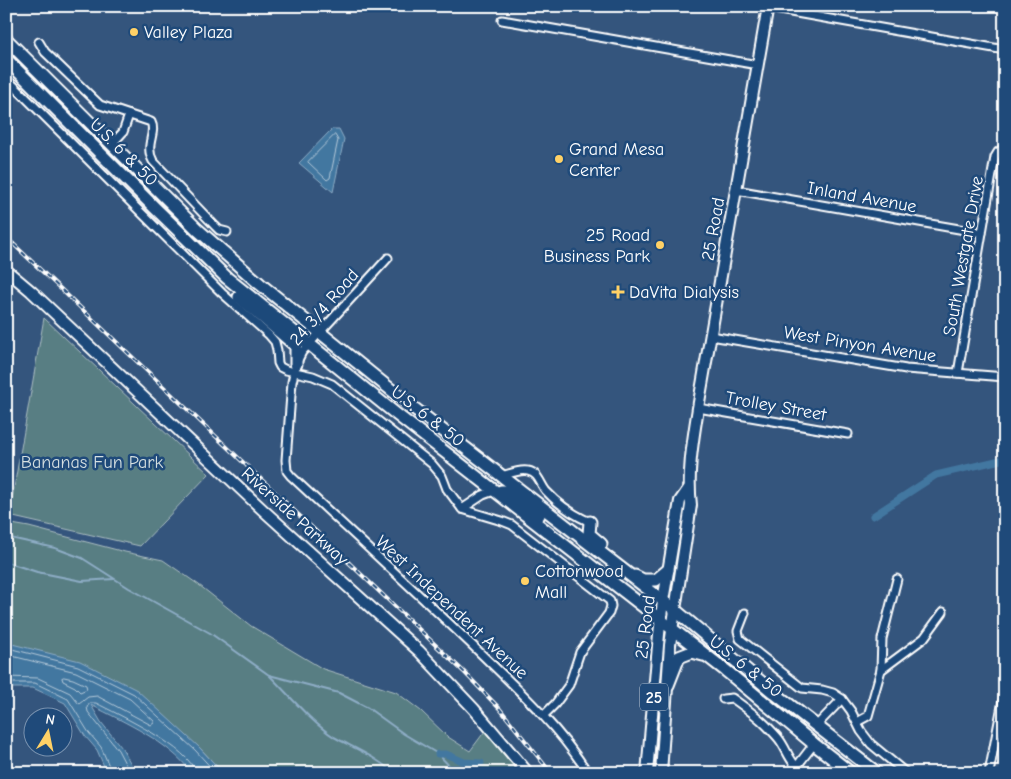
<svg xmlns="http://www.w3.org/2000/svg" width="1011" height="779" font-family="'Comic Neue',sans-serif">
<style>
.green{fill:#587e83;stroke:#acbec1}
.water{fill:#4377a0;stroke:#8eadc6}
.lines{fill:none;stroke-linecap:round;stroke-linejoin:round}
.shore{stroke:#b4c9d9;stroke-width:1}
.stream{stroke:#8eadc6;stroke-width:2}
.canal{stroke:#4377a0;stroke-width:7}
.minor-casing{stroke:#fff;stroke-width:11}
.secondary-casing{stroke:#fff;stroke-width:14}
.primary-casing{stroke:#fff;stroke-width:14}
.trunk-casing{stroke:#fff;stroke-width:15}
.minor{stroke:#1f4a7a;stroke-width:7}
.secondary{stroke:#1f4a7a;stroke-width:10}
.primary{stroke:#1f4a7a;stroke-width:10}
.trunk{stroke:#1f4a7a;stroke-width:11}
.rail-casing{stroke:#fff;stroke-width:4}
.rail{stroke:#1f4a7a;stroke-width:2;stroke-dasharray:5.5;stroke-linecap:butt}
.poi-dot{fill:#ffd166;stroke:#1f4a7a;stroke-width:2}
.labels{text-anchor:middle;stroke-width:5;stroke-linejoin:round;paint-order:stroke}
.shield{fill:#1f4a7a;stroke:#bcc9d7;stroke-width:1}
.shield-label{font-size:16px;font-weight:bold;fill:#fff}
.poi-label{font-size:18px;fill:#fff;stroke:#1f4a7a;text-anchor:start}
.street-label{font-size:18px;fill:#fff;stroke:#1f4a7a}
.park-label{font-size:18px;fill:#d5dfe0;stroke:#1f4a7a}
</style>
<rect width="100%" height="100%" fill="#34557d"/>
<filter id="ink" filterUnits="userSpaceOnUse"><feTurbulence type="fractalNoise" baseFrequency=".02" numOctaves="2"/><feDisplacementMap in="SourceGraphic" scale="10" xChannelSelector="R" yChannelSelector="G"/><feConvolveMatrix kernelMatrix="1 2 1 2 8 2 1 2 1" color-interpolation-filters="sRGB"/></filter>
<g filter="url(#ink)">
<g class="green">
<polygon points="44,318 209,474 140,546 9,516"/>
<polygon points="6,523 29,527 125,552 163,560 199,585 251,626 323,669 396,692 421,711 448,737 470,751 485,731 519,773 223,773 199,747 12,644 6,645"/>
</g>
<g class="water">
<polygon points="332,129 339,129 344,139 333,192 299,163"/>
<path d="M12,644L80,661L137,690L199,747L223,773H192C168,741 126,723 91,705L101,722L122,748L136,773H107L97,750L85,736L65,703L33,688H6V645Z"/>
</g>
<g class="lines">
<g class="shore">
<polygon points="335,135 338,140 330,178 327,180 308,162"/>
<polyline points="6,650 12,649 78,666 134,694 195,750 216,773"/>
<polyline points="6,656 12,656 76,672 130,699 154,721 154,723 151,725 97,696 88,697 79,704 70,693 38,678 6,677"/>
<polygon points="64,677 73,679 86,685 87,689 80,692 75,687 63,681 62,678"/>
<polyline points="6,683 35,683 68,699 89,733 101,747 112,773"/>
<path d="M130,773L118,750L88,712L87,707L90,703H96C117,714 193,749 195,773"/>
</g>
<g class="stream">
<polyline points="6,537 55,548 82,558 129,588 210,633 269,675 339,693 368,708 404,734 438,754 456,773"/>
<polyline points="6,562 37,572 82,581 114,579"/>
<path d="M270,676C290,696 310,721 334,737C354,748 377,757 393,773"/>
</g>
<g class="canal">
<polyline points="873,516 936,475 1005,459"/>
<polyline points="438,754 446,754 464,762 481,763"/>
</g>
<g class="minor-casing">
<g id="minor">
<polyline points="768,8 1005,50"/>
<polyline points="502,20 758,65"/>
<path d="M39,42L45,52L100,105L151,122C157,133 144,145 153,161L215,226L219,230L227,232"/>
<polyline points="6,78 222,293 269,335 275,342 277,350 278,363 280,367 286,370 313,376 332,384 432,464 442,476 447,489 462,509 502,521 512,525 610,601 611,606 609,613 580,652 569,685 555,704 544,715"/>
<polyline points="112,144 123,132 129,115"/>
<polyline points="736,190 982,233"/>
<path d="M388,258L302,352L296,364L292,382L286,460L287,471L291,476C351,532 412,588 471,644C513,685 556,723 588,773"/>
<polyline points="711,336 906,369 1005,377"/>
<polyline points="958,373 995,157 998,152 1005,147"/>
<polyline points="698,408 848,434"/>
<path d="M502,476C509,474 520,469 528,471C539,473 540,484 546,491C558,504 574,515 590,522"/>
<polyline points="462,509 483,495 494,491"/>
<polyline points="745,613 738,631 740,639 802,688 822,690 833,693 842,699 851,711 861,731 871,744 906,773"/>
<polyline points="881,670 882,639 897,579"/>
<path d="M723,699L732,698C743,706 755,714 766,725C770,729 775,734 779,739C789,752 790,768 809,773"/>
<polyline points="857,722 868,716 881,670 924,638 943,612"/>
<polyline points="817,725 842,699"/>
<polyline points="797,766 814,744"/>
<polyline points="989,773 1005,690"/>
</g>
</g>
<g class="secondary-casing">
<g id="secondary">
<polyline points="6,270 31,291 263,510 419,651 474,709 528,773"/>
<polyline points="663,601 680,501 689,488"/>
<path d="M675,610L691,505C687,473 693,440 698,408L768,6"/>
</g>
</g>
<g class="primary-casing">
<g id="primary">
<polyline points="647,773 659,634 663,601"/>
<polyline points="661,773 670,645 675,610"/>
</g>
</g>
<g class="trunk-casing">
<g id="trunk">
<polyline points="6,39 198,230 260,284 415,409 675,610 773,692 877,773"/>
<polyline points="6,59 155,208 227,278 396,414 725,670 814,744 851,773"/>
<polyline points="239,297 296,346 296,364"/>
<polyline points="501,491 506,491 539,515"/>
<polyline points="590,522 589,534 601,544"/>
<polyline points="635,576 643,580 656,580 668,570"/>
<polyline points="668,685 679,657 692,652 703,655"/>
</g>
</g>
<use href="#minor" class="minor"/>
<use href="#secondary" class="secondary"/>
<use href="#primary" class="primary"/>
<use href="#trunk" class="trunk"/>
<g class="rail-casing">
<polyline id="rail" points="6,237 465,673 500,709 551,773"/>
</g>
<use href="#rail" class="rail"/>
</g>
</g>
<g class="poi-dot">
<circle cx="134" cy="32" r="5"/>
<circle cx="559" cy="159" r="5"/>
<circle cx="660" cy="245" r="5"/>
<path d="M615.5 284.5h5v5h5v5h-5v5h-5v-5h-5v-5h5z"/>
<circle cx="525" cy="581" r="5"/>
</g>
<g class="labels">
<rect class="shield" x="640" y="683.5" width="28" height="27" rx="4"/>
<g class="shield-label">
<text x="654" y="703">25</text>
</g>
<g class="poi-label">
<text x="144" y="38">Valley Plaza</text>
<text x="569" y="155">Grand Mesa<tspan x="569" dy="21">Center</tspan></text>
<text x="650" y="241" text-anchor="end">25 Road<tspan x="650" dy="21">Business Park</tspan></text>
<text x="629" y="298">DaVita Dialysis</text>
<text x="535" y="577">Cottonwood<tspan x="535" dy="21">Mall</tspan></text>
</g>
<g class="street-label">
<text transform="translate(124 152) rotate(45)" y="6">U.S. 6 &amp; 50</text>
<text transform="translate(862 197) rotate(10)" y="6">Inland Avenue</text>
<text transform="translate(713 229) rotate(-80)" y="6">25 Road</text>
<text transform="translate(963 256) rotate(-80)" y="6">South Westgate Drive</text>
<text transform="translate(324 307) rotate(-49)" y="6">24 3/4 Road</text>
<text transform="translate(860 344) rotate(9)" y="6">West Pinyon Avenue</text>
<text transform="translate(776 406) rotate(10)" y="6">Trolley Street</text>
<text transform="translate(428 416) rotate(38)" y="6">U.S. 6 &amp; 50</text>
<text transform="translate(295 516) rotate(42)" y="6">Riverside Parkway</text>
<text transform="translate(452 607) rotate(43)" y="6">West Independent Avenue</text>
<text transform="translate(645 627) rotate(-83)" y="6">25 Road</text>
<text transform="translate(746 666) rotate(39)" y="6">U.S. 6 &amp; 50</text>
</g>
<g class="park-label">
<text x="92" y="468">Bananas Fun Park</text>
</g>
</g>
<rect width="1011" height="779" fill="none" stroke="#1f4a7a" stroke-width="25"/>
<rect x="12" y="12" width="986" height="754" fill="none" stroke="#fff" stroke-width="2" filter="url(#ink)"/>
<g transform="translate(48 732) rotate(10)"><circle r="24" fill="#1f4a7a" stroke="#7992af"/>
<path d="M0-4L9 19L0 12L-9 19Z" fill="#ffd166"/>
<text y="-8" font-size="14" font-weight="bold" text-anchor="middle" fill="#ffffff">N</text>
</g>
</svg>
